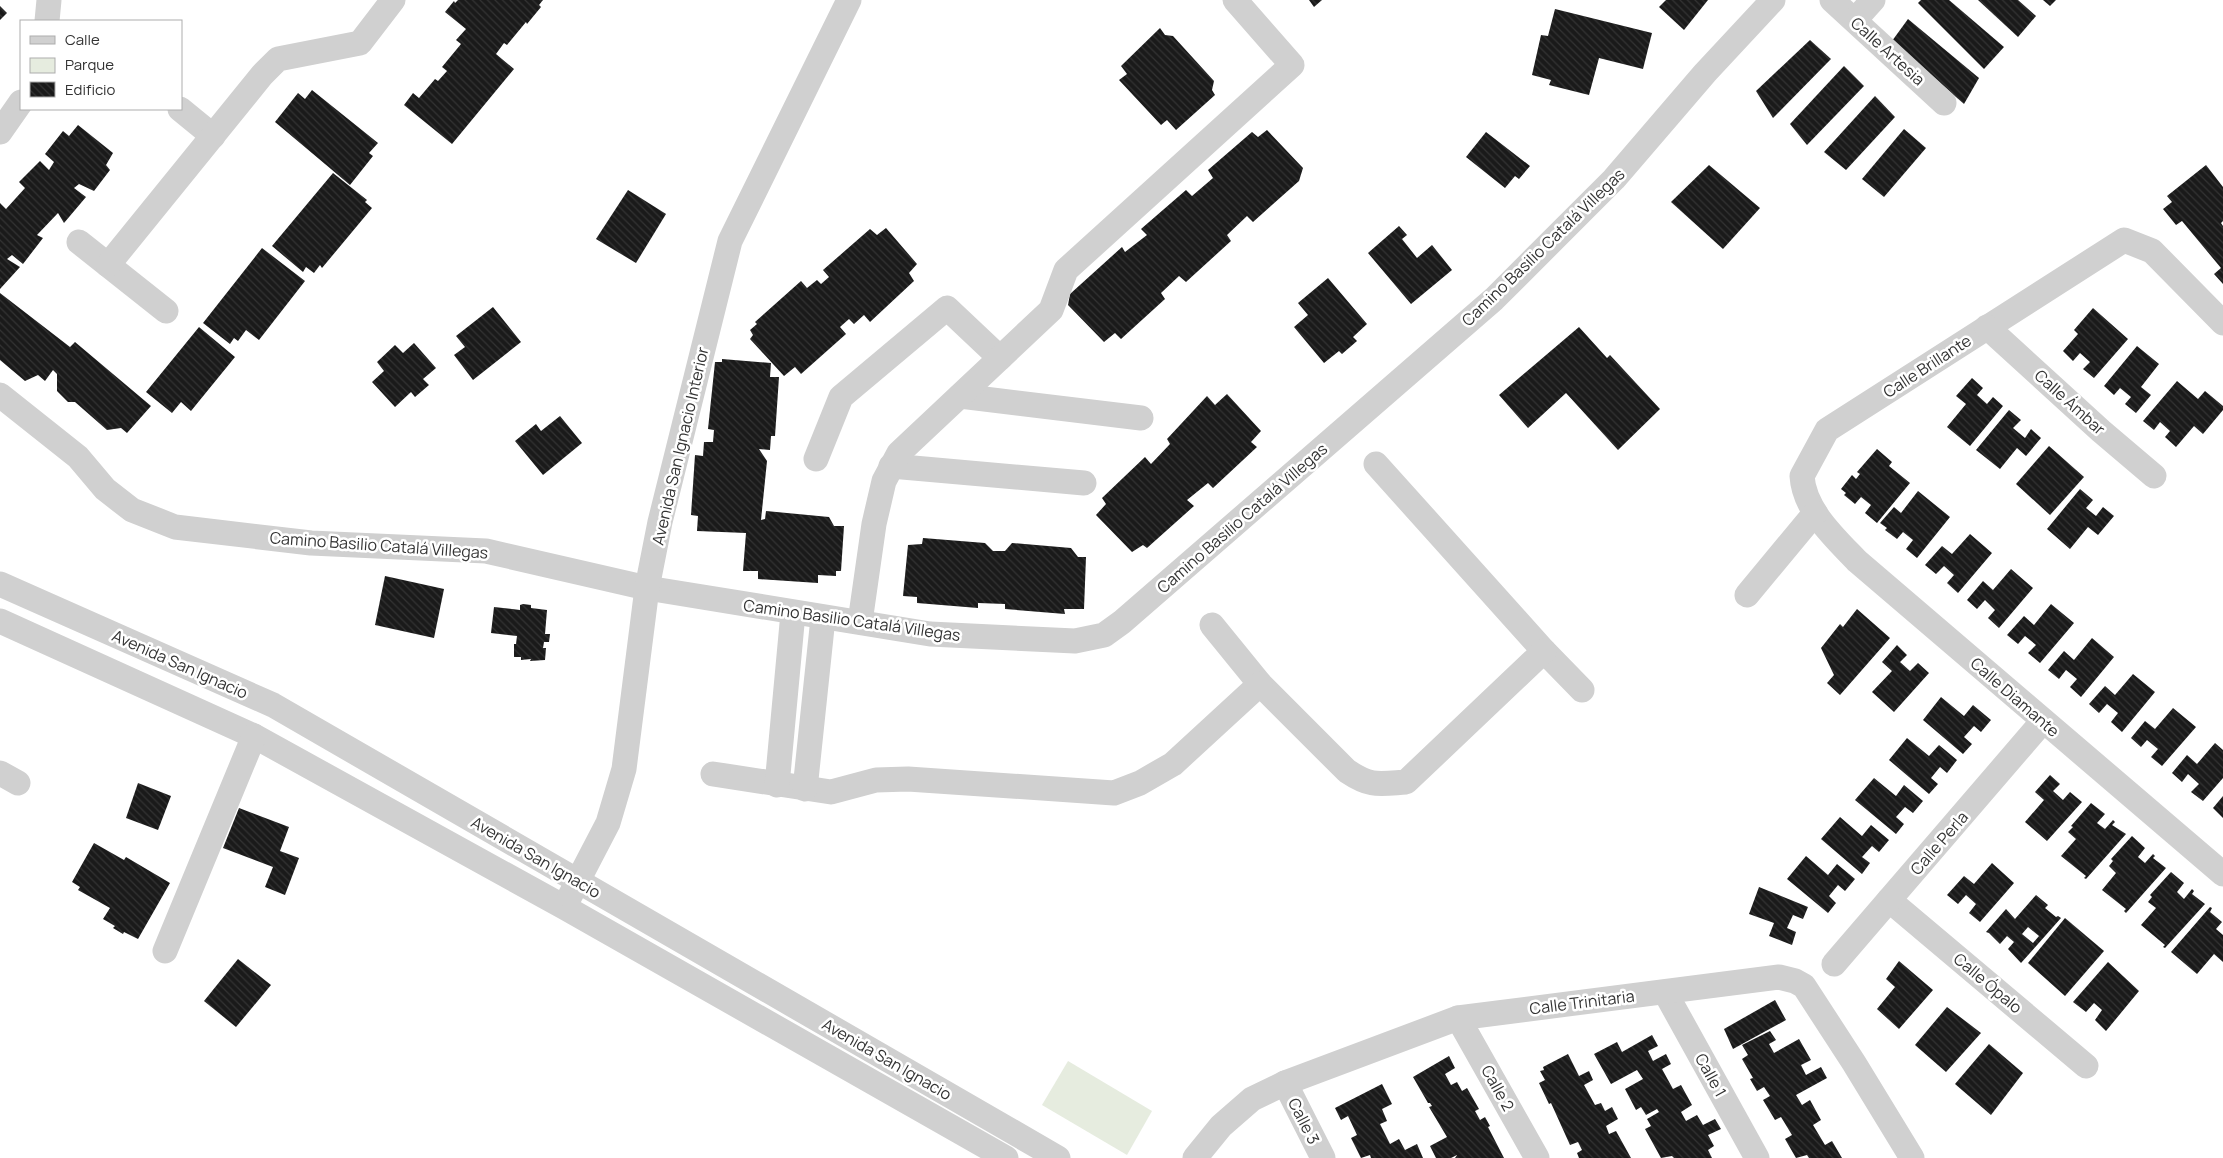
<svg xmlns="http://www.w3.org/2000/svg" width="2223" height="1158" font-family="Manrope,sans-serif">
<style>
.green{fill:#e6ecdf}
.building{fill:url(#building-back-hatch);fill-rule:evenodd}
.lines{fill:none;stroke-linecap:round;stroke-linejoin:round}
.street{stroke:#d0d0d0;stroke-width:25}
.labels{text-anchor:middle;stroke-width:5;stroke-linejoin:round;paint-order:stroke}
.street-label{font-size:16px;fill:#333;stroke:#fff}
</style>
<defs>
<pattern id="building-back-hatch" width="6" height="6" patternUnits="userSpaceOnUse" patternTransform="scale(1.25)"><rect width="6" height="6" fill="#1a1a1a"/><path d="M-1 5l2 2M0 0l6 6M5-1l2 2" fill="none" stroke="#333"/></pattern>
</defs>
<rect width="100%" height="100%" fill="#fff"/>
<polygon class="green" points="1068,1061 1152,1111 1127,1155 1042,1105"/>
<g class="building">
<polygon points="458,0 543,0 539,5 541,7 527,24 526,22 507,45 504,43 496,54 514,69 452,144 404,105 413,93 419,98 435,79 438,81 447,71 442,67 461,44 456,40 466,29 445,12 454,1 455,3"/>
<polygon points="1309,0 1322,0 1314,7"/>
<polygon points="1666,0 1708,0 1684,30 1659,7"/>
<polygon points="1921,0 1949,0 2004,47 1984,69 1918,3"/>
<polygon points="1978,0 2018,0 2036,16 2018,37"/>
<polygon points="2043,0 2056,0 2050,6"/>
<polygon points="0,6 7,13 0,20"/>
<polygon points="1555,9 1652,33 1643,69 1599,58 1589,95 1549,85 1551,80 1532,75 1541,35 1548,36"/>
<polygon points="1908,19 1979,78 1964,104 1892,41"/>
<polygon points="1160,28 1165,35 1173,36 1214,81 1212,90 1215,95 1176,130 1167,120 1161,125 1119,80 1127,74 1121,66"/>
<polygon points="1810,40 1831,59 1773,118 1756,91"/>
<polygon points="1844,66 1864,86 1807,145 1790,124"/>
<polygon points="312,90 378,143 369,153 373,156 350,185 275,122 298,93 305,99"/>
<polygon points="1875,96 1895,117 1846,170 1824,152"/>
<polygon points="78,125 113,153 106,165 110,170 94,191 79,184 74,188 86,197 64,223 58,213 37,235 43,238 23,264 12,255 7,259 20,267 0,289 0,203 6,209 25,188 19,182 40,161 49,170 54,162 45,154 63,131 69,136"/>
<polygon points="1904,129 1926,148 1884,197 1862,179"/>
<polygon points="1267,130 1303,168 1299,181 1253,222 1247,216 1227,235 1231,241 1186,282 1179,276 1161,293 1165,299 1121,339 1115,333 1104,342 1068,305 1070,294 1122,247 1125,252 1147,235 1141,229 1186,190 1192,196 1213,178 1208,170 1252,132 1258,137"/>
<polygon points="1486,132 1530,166 1519,179 1515,176 1505,188 1466,157"/>
<polygon points="1709,165 1760,208 1723,249 1671,202"/>
<polygon points="2206,165 2223,187 2223,221 2221,223 2223,226 2223,284 2214,274 2221,268 2182,221 2176,225 2163,209 2172,202 2167,196"/>
<polygon points="333,173 367,200 365,202 372,208 322,268 320,265 314,273 306,267 303,272 272,246"/>
<polygon points="628,190 666,214 636,263 596,239"/>
<polygon points="1399,226 1407,235 1402,239 1417,258 1432,245 1452,270 1411,304 1368,253"/>
<polygon points="886,228 917,264 909,273 914,281 870,322 864,315 854,324 849,319 840,327 846,334 801,374 795,367 784,376 750,339 753,335 750,330 757,324 755,322 801,281 807,288 817,280 821,284 829,277 823,270 870,229 877,235"/>
<polygon points="262,248 305,281 259,340 246,330 238,341 234,338 230,344 203,323"/>
<polygon points="1328,278 1367,324 1353,337 1357,341 1342,354 1339,351 1324,363 1294,327 1308,315 1298,303"/>
<polygon points="0,293 70,347 75,342 151,406 127,433 121,428 107,430 75,402 68,402 57,391 57,374 53,370 45,381 38,375 25,381 0,360"/>
<polygon points="493,307 521,342 473,380 454,355 465,347 456,336"/>
<polygon points="2093,308 2128,339 2094,378 2083,369 2090,362 2080,353 2073,361 2063,351 2078,334 2074,330"/>
<polygon points="199,327 235,357 191,411 181,402 172,413 146,392"/>
<polygon points="1579,327 1607,358 1610,355 1660,409 1618,450 1566,393 1528,428 1499,395"/>
<polygon points="414,343 436,368 423,379 429,385 415,397 411,392 395,407 372,382 384,371 377,362 395,345 403,353"/>
<polygon points="2137,346 2159,364 2141,387 2151,395 2136,413 2125,404 2131,397 2120,388 2114,395 2104,386"/>
<polygon points="722,359 771,363 770,377 779,377 775,436 771,436 770,450 759,449 767,461 761,520 765,519 766,511 829,517 834,526 844,526 841,571 836,571 836,576 818,575 818,583 758,579 758,571 743,571 746,533 697,531 698,516 691,515 695,455 703,456 704,442 713,442 714,430 708,429 715,362 722,362"/>
<polygon points="1972,378 1983,388 1977,395 1987,404 1993,397 2003,406 1970,446 1947,427 1966,404 1956,396"/>
<polygon points="2177,381 2198,399 2205,391 2223,406 2223,410 2203,434 2194,426 2176,447 2165,437 2170,431 2160,422 2154,430 2143,421"/>
<polygon points="1227,394 1261,431 1251,442 1257,447 1213,488 1208,483 1187,500 1194,506 1147,548 1143,545 1132,552 1096,515 1106,504 1102,498 1145,457 1151,464 1170,444 1167,439 1207,396 1215,405"/>
<polygon points="2009,410 2021,420 2013,428 2025,438 2031,429 2041,438 2026,456 2017,448 2000,469 1976,450"/>
<polygon points="560,416 582,443 543,475 515,441 536,424 541,431"/>
<polygon points="2049,446 2084,477 2050,515 2016,484"/>
<polygon points="1877,449 1892,462 1889,466 1910,483 1877,523 1865,513 1871,505 1861,497 1855,504 1844,495 1846,493 1841,489 1852,475 1856,479 1860,474 1857,472"/>
<polygon points="2080,489 2093,500 2086,508 2096,516 2103,507 2114,516 2098,535 2088,527 2070,549 2047,529"/>
<polygon points="1918,491 1950,517 1917,558 1906,549 1913,540 1903,532 1897,539 1885,530 1887,528 1880,523 1894,507 1901,513"/>
<polygon points="1970,534 1992,553 1958,593 1947,583 1954,575 1944,566 1936,574 1925,565 1942,546 1952,554"/>
<polygon points="923,538 985,543 993,551 1005,551 1012,543 1071,548 1078,557 1086,557 1084,609 1064,609 1065,614 1005,609 1005,604 978,603 978,608 917,603 917,597 903,596 908,545 922,544"/>
<polygon points="2011,569 2033,588 1999,628 1988,618 1995,610 1985,600 1977,609 1967,600 1983,581 1993,590"/>
<polygon points="385,576 444,589 434,638 375,625"/>
<polygon points="523,604 531,605 531,608 547,610 545,634 550,634 549,642 544,642 543,648 546,648 545,660 530,661 531,659 521,660 521,657 514,657 514,644 516,644 517,636 491,633 494,607 520,610 520,605"/>
<polygon points="2051,604 2074,623 2040,663 2028,653 2036,645 2025,636 2018,644 2007,635 2024,616 2034,625"/>
<polygon points="1857,609 1890,638 1840,695 1827,683 1834,675 1821,648 1840,624 1843,627"/>
<polygon points="2092,638 2114,657 2081,697 2070,687 2077,679 2066,670 2059,679 2048,670 2064,651 2074,660"/>
<polygon points="1897,645 1907,655 1900,662 1910,671 1918,663 1929,673 1894,712 1872,692 1892,671 1882,662"/>
<polygon points="2133,674 2155,692 2122,732 2111,722 2118,713 2107,704 2099,713 2089,704 2105,686 2115,695"/>
<polygon points="1941,697 1964,716 1973,705 1991,720 1981,732 1974,726 1964,737 1972,744 1963,754 1923,720"/>
<polygon points="2173,708 2196,727 2162,766 2151,757 2158,749 2147,740 2141,747 2131,738 2145,721 2155,729"/>
<polygon points="1907,738 1929,756 1939,745 1957,760 1947,773 1940,767 1931,778 1938,784 1929,794 1889,760"/>
<polygon points="2215,743 2223,750 2223,778 2203,801 2191,792 2199,784 2188,774 2182,782 2172,773 2187,755 2197,764"/>
<polygon points="2050,775 2060,784 2053,791 2063,800 2070,792 2082,802 2047,841 2025,822 2044,800 2035,792"/>
<polygon points="1874,778 1896,796 1904,785 1923,801 1913,813 1905,807 1896,817 1904,824 1896,834 1855,800"/>
<polygon points="138,783 171,796 158,830 126,818"/>
<polygon points="2223,796 2223,818 2213,808"/>
<polygon points="2091,803 2105,814 2097,823 2105,829 2113,820 2115,822 2112,825 2126,834 2086,879 2084,878 2086,876 2061,856 2076,839 2068,832 2073,827 2071,826"/>
<polygon points="239,808 289,827 280,851 299,858 285,895 265,887 273,867 223,848"/>
<polygon points="1840,817 1862,836 1871,825 1889,840 1879,852 1872,846 1862,857 1870,863 1862,874 1821,839"/>
<polygon points="2132,836 2145,848 2138,857 2145,863 2153,854 2155,856 2153,858 2166,868 2126,913 2124,911 2126,909 2102,890 2116,873 2109,866 2113,861 2111,859"/>
<polygon points="94,843 124,860 126,857 170,883 138,939 124,932 123,934 113,928 115,926 103,919 110,908 78,890 80,887 72,882"/>
<polygon points="1806,856 1828,875 1837,864 1855,879 1845,891 1838,885 1829,896 1836,903 1828,913 1787,879"/>
<polygon points="1992,863 2014,883 1980,922 1969,913 1976,904 1966,895 1958,904 1947,895 1964,876 1974,884"/>
<polygon points="2171,872 2184,883 2177,892 2184,899 2192,889 2194,891 2192,894 2205,904 2165,948 2163,947 2165,945 2141,925 2156,908 2148,902 2152,897 2150,895"/>
<polygon points="1759,887 1808,907 1803,919 1793,915 1787,928 1796,932 1792,945 1769,936 1774,923 1749,914"/>
<path d="M2036,895L2048,905L2045,908L2056,917L2058,916L2061,918L2021,963L2008,949L2014,942L2007,936L2000,944L1989,933L1986,932L2006,909L2015,919ZM2028,927L2039,936L2033,943L2022,934Z"/>
<polygon points="2210,907 2212,908 2210,912 2222,922 2216,929 2223,935 2223,962 2214,954 2197,974 2171,952"/>
<polygon points="2065,918 2104,951 2065,996 2028,963"/>
<polygon points="238,959 271,985 236,1027 204,1001"/>
<polygon points="1899,961 1933,990 1899,1029 1877,1009 1895,987 1886,979"/>
<polygon points="2108,962 2139,991 2106,1031 2095,1020 2102,1010 2094,1003 2086,1012 2073,1002"/>
<polygon points="1775,1000 1786,1020 1733,1049 1724,1029"/>
<polygon points="1947,1007 1981,1033 1946,1072 1915,1045"/>
<polygon points="1770,1031 1776,1040 1769,1044 1774,1053 1799,1039 1811,1060 1801,1065 1806,1075 1821,1067 1827,1078 1796,1095 1802,1105 1810,1100 1821,1120 1813,1125 1825,1145 1832,1141 1842,1158 1809,1158 1807,1155 1796,1158 1785,1139 1792,1135 1781,1117 1775,1120 1763,1100 1770,1096 1764,1087 1757,1091 1750,1079 1753,1078 1742,1059 1748,1055 1742,1045"/>
<polygon points="1652,1035 1658,1046 1648,1051 1653,1061 1666,1054 1671,1064 1662,1069 1673,1089 1681,1085 1692,1105 1681,1112 1686,1121 1697,1115 1703,1125 1715,1119 1721,1129 1708,1135 1714,1146 1708,1150 1712,1158 1674,1158 1672,1156 1661,1158 1645,1129 1651,1126 1647,1119 1659,1112 1657,1109 1646,1115 1641,1107 1636,1110 1625,1089 1643,1079 1637,1070 1611,1084 1594,1054 1617,1042 1622,1052"/>
<polygon points="1989,1044 2023,1073 1991,1115 1955,1084"/>
<polygon points="1568,1054 1579,1076 1589,1071 1593,1080 1584,1085 1595,1105 1601,1103 1605,1111 1612,1107 1618,1119 1606,1126 1609,1134 1616,1131 1631,1158 1579,1158 1577,1153 1582,1150 1578,1142 1570,1145 1551,1103 1549,1104 1539,1083 1545,1080 1540,1071 1544,1070 1543,1067"/>
<polygon points="1449,1056 1455,1068 1445,1074 1451,1085 1457,1082 1462,1091 1467,1088 1479,1109 1475,1111 1480,1120 1485,1117 1490,1126 1488,1127 1504,1158 1455,1158 1457,1155 1451,1158 1436,1158 1430,1146 1447,1137 1429,1107 1432,1106 1430,1103 1428,1103 1413,1077"/>
<polygon points="1382,1084 1392,1104 1382,1109 1387,1121 1380,1124 1390,1144 1399,1139 1405,1150 1417,1144 1423,1158 1371,1158 1370,1155 1361,1158 1351,1138 1357,1135 1348,1116 1341,1120 1335,1108"/>
</g>
<g class="lines">
<g class="street">
<polyline points="1832,0 1944,103"/>
<polyline points="1855,20 1873,0"/>
<polyline points="47,21 49,0"/>
<polyline points="180,109 213,136"/>
<polyline points="0,132 21,102"/>
<polyline points="79,242 166,311"/>
<polyline points="108,265 262,75 278,59 360,43 393,0"/>
<path d="M2223,323L2152,251L2124,240L1827,430L1802,476C1804,510 1835,538 1857,561L2223,874"/>
<polyline points="1987,327 2101,431 2154,476"/>
<polyline points="0,395 78,457 105,489 132,510 175,527 311,543 486,551 647,588 930,634 1075,641 1104,635 1122,622 1494,299 1614,179 1705,73 1773,0"/>
<polyline points="960,396 1141,418"/>
<polyline points="816,459 841,397 947,308 1000,358"/>
<polyline points="1376,464 1544,651 1582,690"/>
<polyline points="891,466 1084,483"/>
<polyline points="0,584 273,705 1058,1158"/>
<polyline points="1747,595 1815,513"/>
<polyline points="0,621 254,736 564,907 1006,1158"/>
<polyline points="860,622 874,524 884,481 899,453 1051,310 1066,270 1292,65 1235,0"/>
<path d="M1212,625L1260,684L1347,771C1371,787 1378,784 1406,782L1544,651"/>
<polyline points="0,773 18,783"/>
<polyline points="713,774 831,792 876,780 908,779 1114,793 1140,783 1173,764 1260,684"/>
<polyline points="777,785 793,613"/>
<polyline points="805,789 823,618"/>
<polyline points="570,896 608,823 624,769 647,588 660,522 730,241 849,0"/>
<polyline points="1889,900 2086,1066"/>
<polyline points="165,951 254,736"/>
<polyline points="1834,964 2043,721"/>
<polyline points="1665,992 1757,1158"/>
<polyline points="1458,1018 1537,1158"/>
<polyline points="1285,1083 1323,1158"/>
<polyline points="1195,1158 1221,1126 1252,1099 1285,1083 1458,1018 1779,977 1795,981 1804,986 1854,1063 1912,1158"/>
</g>
</g>
<g class="labels">
<g class="street-label">
<text transform="translate(1888 51) rotate(42)" y="6">Calle Artesia</text>
<text transform="translate(1543 247) rotate(-44)" y="6">Camino Basilio Catalá Villegas</text>
<text transform="translate(1927 366) rotate(-33)" y="6">Calle Brillante</text>
<text transform="translate(2070 402) rotate(42)" y="6">Calle Ámbar</text>
<text transform="translate(680 446) rotate(-77)" y="6">Avenida San Ignacio Interior</text>
<text transform="translate(1242 518) rotate(-41)" y="6">Camino Basilio Catalá Villegas</text>
<text transform="translate(379 545) rotate(4)" y="6">Camino Basilio Catalá Villegas</text>
<text transform="translate(852 620) rotate(8)" y="6">Camino Basilio Catalá Villegas</text>
<text transform="translate(180 664) rotate(24)" y="6">Avenida San Ignacio</text>
<text transform="translate(2015 697) rotate(41)" y="6">Calle Diamante</text>
<text transform="translate(1939 843) rotate(-49)" y="6">Calle Perla</text>
<text transform="translate(536 857) rotate(30)" y="6">Avenida San Ignacio</text>
<text transform="translate(1988 983) rotate(40)" y="6">Calle Ópalo</text>
<text transform="translate(1582 1002) rotate(-7)" y="6">Calle Trinitaria</text>
<text transform="translate(887 1059) rotate(30)" y="6">Avenida San Ignacio</text>
<text transform="translate(1711 1075) rotate(61)" y="6">Calle 1</text>
<text transform="translate(1498 1088) rotate(61)" y="6">Calle 2</text>
<text transform="translate(1304 1121) rotate(63)" y="6">Calle 3</text>
</g>
</g>
<rect x="20" y="20" width="162" height="90" fill="#ffffff" stroke="#adadad"/>
<rect x="30" y="36" width="25" height="8" fill="#d0d0d0" stroke="#adadad"/>
<text x="65" y="45" font-size="15" fill="#333333">Calle</text>
<rect x="30" y="58" width="25" height="15" fill="#e6ecdf" stroke="#adadad"/>
<text x="65" y="70" font-size="15" fill="#333333">Parque</text>
<rect x="30" y="82" width="25" height="15" fill="url(#building-back-hatch)" stroke="#adadad"/>
<text x="65" y="95" font-size="15" fill="#333333">Edificio</text>
</svg>
